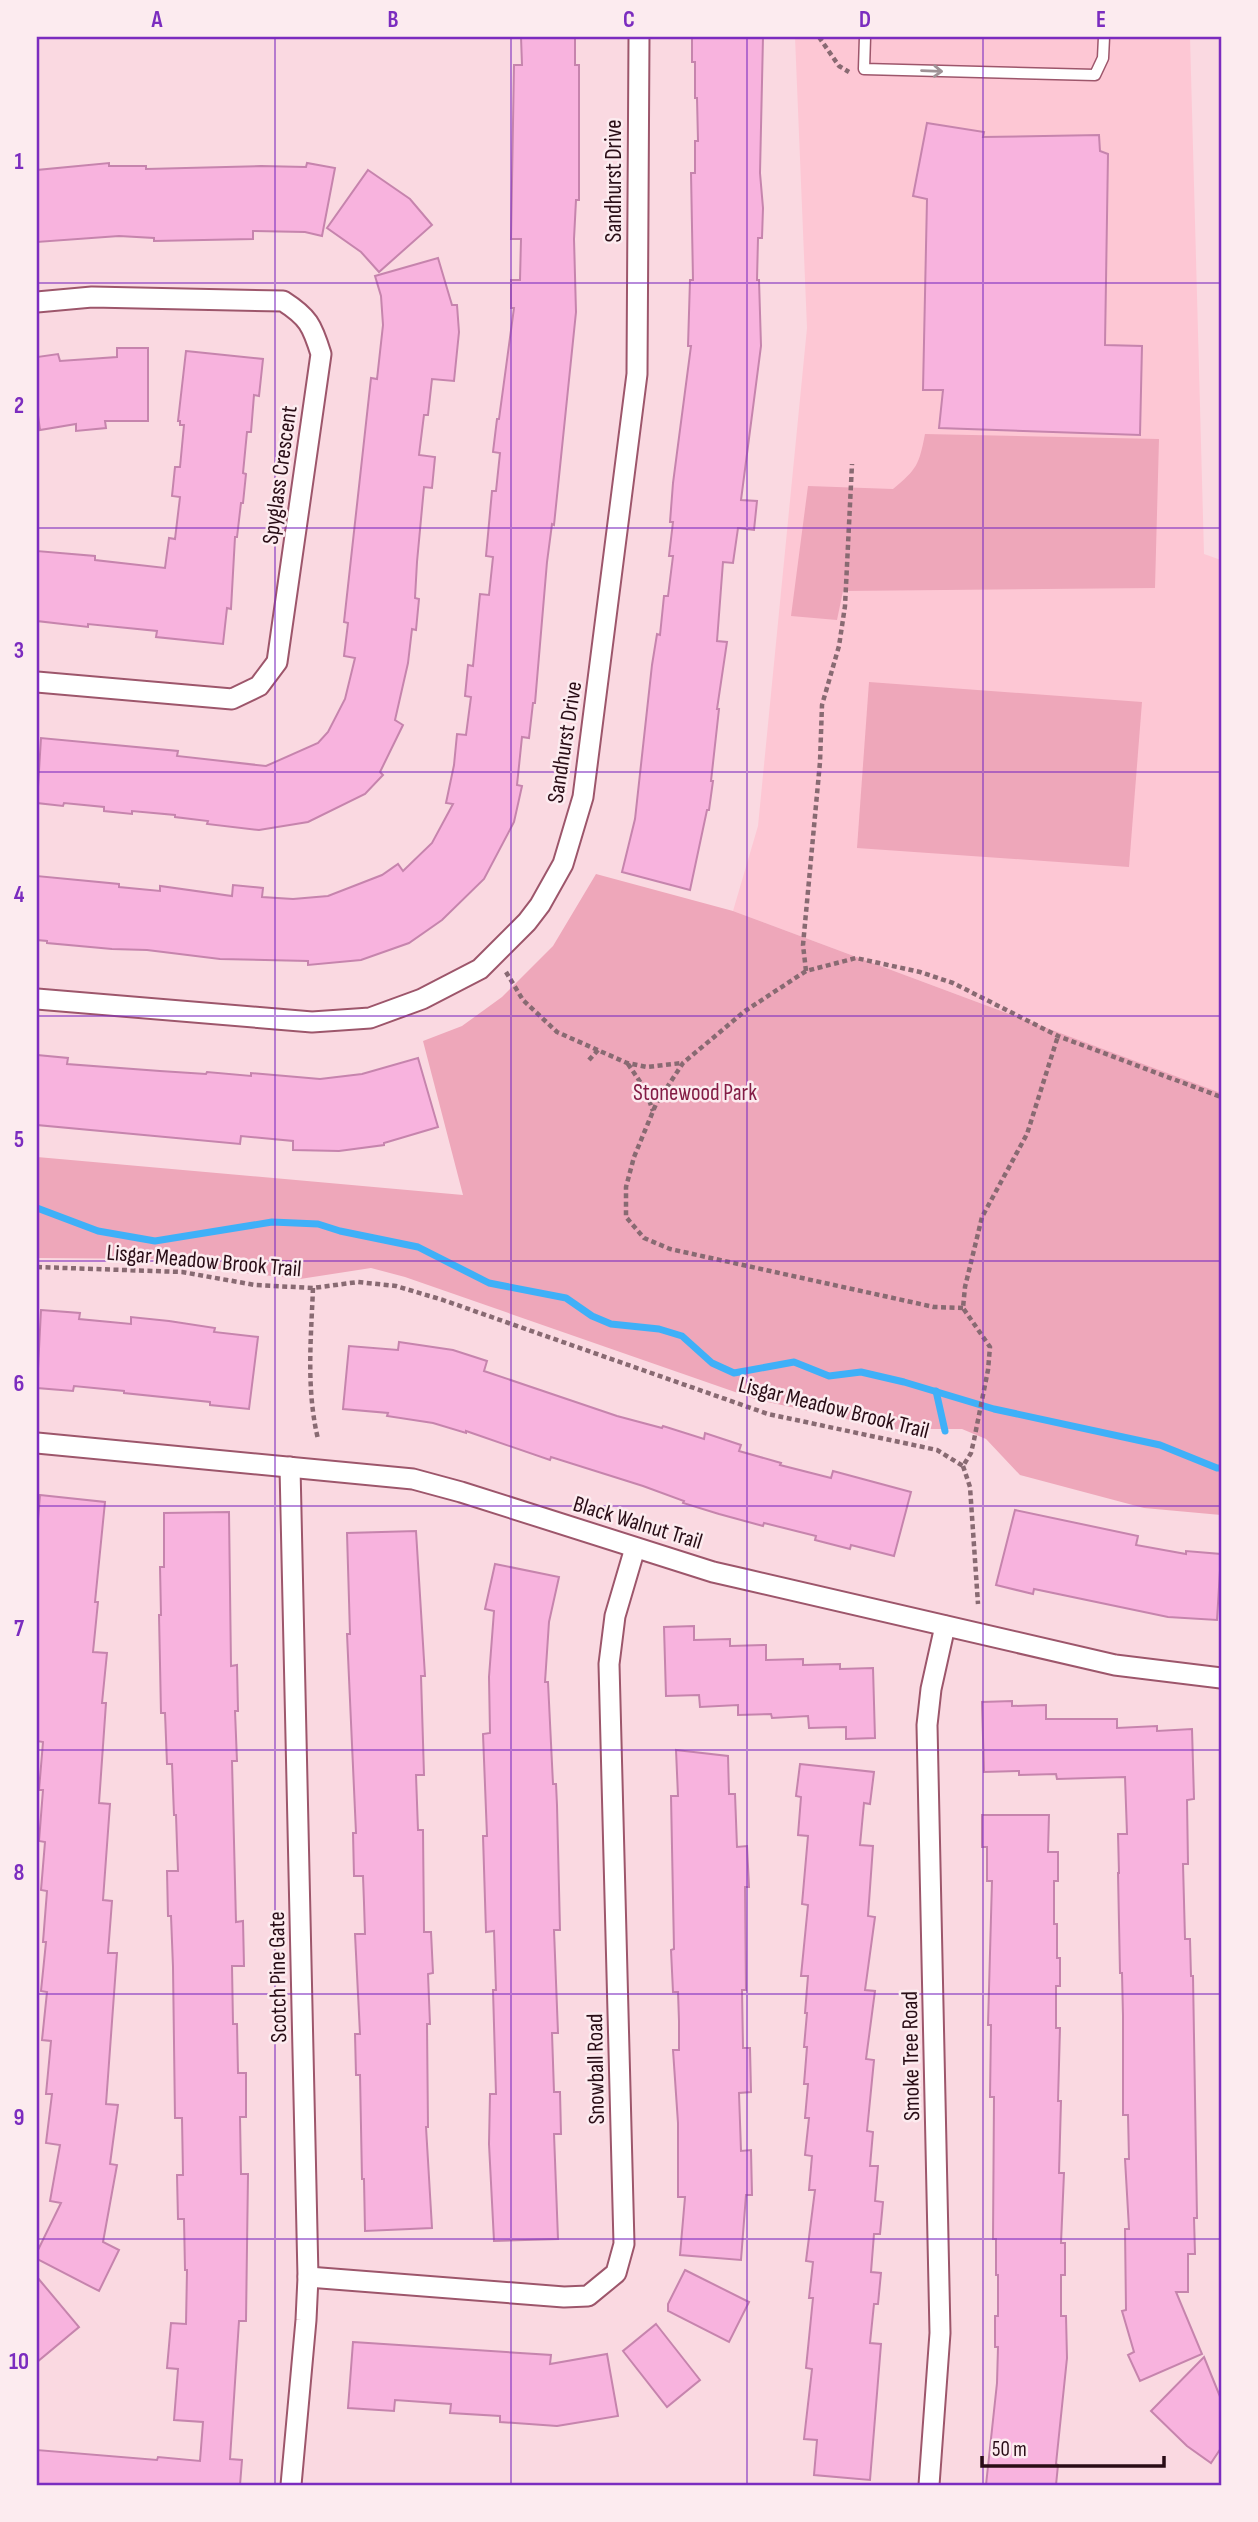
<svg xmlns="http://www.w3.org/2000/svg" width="1258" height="2522" font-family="'Sofia Sans Condensed',sans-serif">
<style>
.built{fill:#fdc7d4}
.green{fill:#eea7ba}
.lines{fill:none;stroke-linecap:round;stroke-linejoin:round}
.stream{stroke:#3fb0f8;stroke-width:7}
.building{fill:#f8b3de;stroke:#c684ad;stroke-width:2}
.service-casing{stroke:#9d566b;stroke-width:13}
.minor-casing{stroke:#9d566b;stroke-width:23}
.path{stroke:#886a72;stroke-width:4.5;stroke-dasharray:5 3.5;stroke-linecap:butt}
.service{stroke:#fff;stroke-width:10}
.minor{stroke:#fff;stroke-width:19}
.oneway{stroke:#9f9296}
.grid{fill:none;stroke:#7b2cbf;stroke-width:2;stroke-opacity:0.55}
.labels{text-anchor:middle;stroke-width:5;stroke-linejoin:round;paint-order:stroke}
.street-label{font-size:23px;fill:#290d16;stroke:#fcebef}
.park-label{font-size:23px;fill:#841d46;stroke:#fcebef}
.neatline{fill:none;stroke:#7b2cbf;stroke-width:2.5}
.grid-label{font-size:23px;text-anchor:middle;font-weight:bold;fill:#7b2cbf}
</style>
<rect width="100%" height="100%" fill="#fad9e1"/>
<polygon class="built" points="795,37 1190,37 1204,554 1221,560 1221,1093 733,911 758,826 807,328"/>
<g class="green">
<path d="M925,434L1159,439L1155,588L843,591L837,620L791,616L808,486L893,489C917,469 919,465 925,434Z"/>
<polygon points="869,682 1142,702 1129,867 857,848"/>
<polygon points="596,874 733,911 1221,1093 1221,1515 1144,1508 1020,1475 986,1439 962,1429 892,1429 758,1400 405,1277 371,1268 300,1279 235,1272 164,1259 37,1258 37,1157 463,1195 423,1041 462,1026 502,997 553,946"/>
</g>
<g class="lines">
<g class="stream">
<polyline points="37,1208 98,1231 155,1241 272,1222 318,1224 340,1231 418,1247 489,1283 566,1298 592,1316 611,1324 659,1329 682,1336 712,1363 734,1373 794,1362 829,1376 861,1372 904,1382 994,1409 1160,1445 1217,1468 1221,1468"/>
<polyline points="936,1391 945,1431"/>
</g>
</g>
<g class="building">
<polygon points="521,37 575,37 575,65 579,65 579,200 576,200 574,239 576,312 554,525 552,524 547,562 535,703 533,703 529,738 522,737 517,785 522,786 514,822 484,879 442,920 409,943 361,960 308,965 308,961 220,959 147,950 112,949 47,943 47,941 37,940 37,876 119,884 119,887 160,891 160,886 232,896 233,885 263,888 262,897 293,899 328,896 382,875 398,864 403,871 432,843 453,804 446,803 454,765 457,734 466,735 471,697 465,696 468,665 473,666 480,594 489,595 493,557 486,556 492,491 496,491 500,453 493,452 497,419 499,419 514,308 511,308 511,280 520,280 521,239 511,239 514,65 522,65"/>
<polygon points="692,37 763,37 760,173 763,208 762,238 758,238 757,280 759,280 761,346 741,500 757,501 754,530 738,528 733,563 723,562 717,641 727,642 717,709 719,709 711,781 713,781 709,810 707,810 690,890 622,872 635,819 652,665 657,634 660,635 664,596 668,596 673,556 669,556 673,522 670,522 673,483 691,346 688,346 690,280 693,280 691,173 695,173 695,141 698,141 697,98 695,98 695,62 692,62"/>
<polygon points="927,123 984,132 983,137 1099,135 1100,151 1108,154 1105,345 1142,346 1140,435 939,428 943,390 923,390 927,199 913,196"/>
<polygon points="109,163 109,166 146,166 146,169 261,166 306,167 307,163 335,168 322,236 305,232 253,231 253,239 154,241 154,238 119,236 37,242 37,170"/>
<polygon points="368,170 410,199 432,225 379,272 361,252 327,228"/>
<polygon points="438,258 452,305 457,305 459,332 454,381 432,379 428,415 424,415 419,455 435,457 432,488 424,487 417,562 415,598 419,599 416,630 412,629 408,663 395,720 403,725 380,772 383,775 365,794 308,822 259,830 207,824 208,821 175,817 175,815 132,811 132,814 104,811 104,807 64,803 63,806 37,803 41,738 178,751 177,756 266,766 318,743 328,732 345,699 355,658 344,656 348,623 344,622 371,378 377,379 383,325 381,296 375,276"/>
<polygon points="117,348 148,348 148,421 105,421 106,428 76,431 76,424 40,430 37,408 37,357 58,354 60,361 117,357"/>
<polygon points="186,351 263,359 259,396 254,395 251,432 247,432 243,473 246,474 243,503 241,503 237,537 235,537 231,609 227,608 223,644 156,637 157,631 88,624 88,627 37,621 37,551 95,556 95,560 165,568 169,538 175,539 180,497 172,496 175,467 180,467 184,425 180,425 180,421 178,421"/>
<polygon points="37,1055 68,1058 67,1064 160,1071 206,1074 207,1072 251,1076 251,1073 320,1079 362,1074 418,1058 438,1127 384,1143 384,1145 339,1151 293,1150 293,1141 241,1136 240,1144 37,1125"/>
<polygon points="41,1310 80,1313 79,1319 131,1324 131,1317 169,1321 215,1328 214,1332 258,1337 249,1409 210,1405 210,1402 124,1393 124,1391 74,1386 73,1391 37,1388"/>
<polygon points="399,1342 453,1350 487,1361 484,1371 617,1416 662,1428 663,1426 704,1439 705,1433 741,1445 739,1451 781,1463 780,1465 831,1478 833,1471 911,1492 894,1556 851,1545 850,1549 815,1540 816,1536 764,1523 763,1526 719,1514 683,1503 684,1501 643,1486 551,1457 550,1460 466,1431 466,1433 433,1423 387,1416 388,1413 343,1409 349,1346 398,1350"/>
<polygon points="40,1495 105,1502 95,1602 98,1602 93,1652 107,1653 102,1703 106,1703 99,1803 110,1804 103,1900 112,1901 108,1953 117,1953 106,2104 118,2105 110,2164 117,2165 103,2242 119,2250 99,2291 37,2259 37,2252 61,2203 50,2201 60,2145 46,2143 52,2094 46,2094 51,2041 42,2040 47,1992 41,1991 46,1942 43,1942 47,1891 41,1890 45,1842 39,1841 43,1790 39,1790 43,1742 37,1741 37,1531"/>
<polygon points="1015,1510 1138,1536 1136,1545 1186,1554 1186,1551 1221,1554 1217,1620 1168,1617 1034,1589 1033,1594 996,1585"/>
<polygon points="229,1512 231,1666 237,1665 238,1711 235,1711 237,1761 232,1761 236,1922 243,1921 244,1966 232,1966 233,2024 237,2024 238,2073 246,2073 246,2117 240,2117 241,2174 248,2174 246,2321 239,2321 230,2459 242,2460 240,2485 37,2485 37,2450 157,2460 158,2457 200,2461 203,2422 174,2420 178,2369 167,2368 171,2323 186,2324 187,2270 185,2270 184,2219 178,2219 177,2175 183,2175 182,2118 175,2118 173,1967 171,1916 168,1916 167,1871 178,1871 177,1845 176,1815 174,1815 172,1764 167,1764 165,1713 161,1713 159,1615 161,1615 160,1567 164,1567 164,1513"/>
<polygon points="416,1531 425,1676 421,1676 424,1775 416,1775 418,1830 423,1830 424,1932 431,1932 433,1973 428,1974 430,2024 427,2024 428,2127 426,2127 432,2228 365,2231 364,2179 362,2179 360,2075 356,2075 355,2034 360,2034 355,1934 365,1934 364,1903 363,1876 354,1876 353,1833 356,1833 348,1656 347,1634 350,1634 347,1533"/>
<polygon points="495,1564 559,1577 549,1622 545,1682 548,1682 553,1784 556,1784 557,1805 560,1930 554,1930 558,2033 552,2033 554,2092 560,2092 561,2134 554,2134 558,2239 494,2241 489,2144 490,2094 496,2094 493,1990 496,1990 494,1931 486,1932 483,1836 487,1836 483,1734 490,1733 489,1677 494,1611 485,1609"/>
<polygon points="694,1626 694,1640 730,1639 730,1646 766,1645 766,1660 803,1659 803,1665 840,1664 840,1669 873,1668 875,1738 846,1739 846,1727 809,1728 808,1716 772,1718 771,1714 738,1715 738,1705 700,1707 699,1695 666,1696 664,1627"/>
<polygon points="1012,1701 1012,1706 1046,1705 1046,1719 1117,1719 1117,1728 1157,1726 1157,1731 1192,1729 1194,1799 1187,1800 1188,1864 1183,1864 1185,1939 1190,1939 1191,1976 1193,1976 1197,2218 1194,2218 1195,2254 1188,2254 1188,2292 1176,2292 1202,2354 1140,2381 1128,2355 1134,2352 1122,2311 1126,2310 1125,2229 1129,2229 1125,2159 1129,2159 1128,2115 1123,2115 1123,2016 1122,1973 1120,1973 1118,1873 1119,1873 1118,1834 1127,1834 1125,1777 1057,1779 1056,1774 1019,1775 1019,1771 984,1772 982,1702"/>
<polygon points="676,1750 728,1756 729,1794 735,1794 737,1847 747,1846 749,1887 745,1887 746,1990 742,1990 743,2048 750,2048 751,2092 739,2093 741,2151 751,2150 752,2195 746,2195 741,2260 680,2255 685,2197 678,2197 678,2123 673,2050 679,2050 679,2021 678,1992 673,1992 671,1950 674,1949 671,1796 678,1796"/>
<polygon points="800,1764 874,1772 870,1804 864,1803 860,1845 873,1846 868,1916 875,1917 865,1990 875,1991 866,2059 874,2060 867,2131 873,2132 870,2166 878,2166 875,2201 883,2202 880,2234 874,2234 871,2272 881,2273 878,2304 874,2304 870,2343 881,2344 870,2480 814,2475 817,2440 804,2439 812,2369 806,2368 813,2298 809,2298 813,2262 806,2261 815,2190 809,2190 812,2156 805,2155 809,2118 805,2118 808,2084 804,2084 807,2047 804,2047 807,2013 805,2013 808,1976 801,1976 808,1905 802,1904 808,1836 798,1835 801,1797 796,1796"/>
<polygon points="982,1815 1049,1815 1048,1852 1058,1852 1058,1881 1054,1881 1054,1924 1057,1924 1057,1958 1060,1958 1060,1986 1056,1986 1056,2028 1060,2028 1058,2101 1061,2101 1059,2173 1064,2173 1061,2243 1065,2243 1065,2275 1061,2275 1061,2316 1066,2316 1067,2358 1056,2464 1058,2465 1056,2485 986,2485 997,2383 998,2347 995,2347 995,2316 998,2316 998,2275 996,2275 996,2239 993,2239 994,2097 990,2097 991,2025 988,2025 992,1881 987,1881 987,1847 982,1847"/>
<polygon points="685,2270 749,2302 729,2342 668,2311 668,2304"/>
<polygon points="37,2277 79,2327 37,2362"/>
<polygon points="656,2324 700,2380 667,2407 623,2351"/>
<polygon points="353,2342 551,2355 550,2364 607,2354 618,2416 557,2426 500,2422 500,2416 450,2413 451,2404 395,2400 394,2411 348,2408"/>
<polygon points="1204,2357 1221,2399 1221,2448 1211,2463 1187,2446 1151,2411"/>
</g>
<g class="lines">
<g class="service-casing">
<polyline id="service" points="865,37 864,69 1095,75 1103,58 1104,37"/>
</g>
<g class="minor-casing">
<g id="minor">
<path d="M37,302L92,297L283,301C308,317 312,325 321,354L277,662L259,686L232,699L37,682"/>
<polyline points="37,999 312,1022 370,1018 422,999 480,969 527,922 540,905 563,864 583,797 637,374 639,37"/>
<polyline points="37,1443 413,1479 461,1492 713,1572 748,1580 1115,1665 1221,1678"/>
<polyline points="290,1467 308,2277 306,2320 291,2485"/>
<polyline points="308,2277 564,2297 588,2296 616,2273 624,2244 609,1664 615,1616 635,1548"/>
<polyline points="929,2485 940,2333 927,1725 931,1689 945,1626"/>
</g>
</g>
<g class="path">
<polyline points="819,37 839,66 849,72"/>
<polyline points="806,971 803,945 820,762 822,705 839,646 845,606 852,464"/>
<polyline points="506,972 523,1000 557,1032 627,1063 647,1067 682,1063"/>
<polyline points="589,1060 598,1050"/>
<polyline points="628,1064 645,1089 653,1111"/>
<polyline points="37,1267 182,1272 255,1285 313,1288 358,1282 396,1286 443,1300 768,1414 937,1450 963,1466 971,1453 974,1440 988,1370 990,1347 963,1308 965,1287 982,1217 1027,1134 1058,1036"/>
<path d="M313,1288C311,1339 306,1389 318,1439"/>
<polyline points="963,1308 934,1307 670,1249 644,1238 626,1217 626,1187 634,1157 656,1104 683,1063 745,1011 806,971 856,958 920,972 953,983 1058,1036 1221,1097"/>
<polyline points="963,1466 970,1487 978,1604"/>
</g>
<use href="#service" class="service"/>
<use href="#minor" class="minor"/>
</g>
<defs><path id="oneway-shaft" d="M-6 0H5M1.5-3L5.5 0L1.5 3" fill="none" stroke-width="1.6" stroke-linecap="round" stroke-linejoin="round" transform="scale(1.75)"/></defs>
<use class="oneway" href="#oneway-shaft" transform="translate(932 71) rotate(2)"/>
<path class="grid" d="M275,37V2485M511,37V2485M747,37V2485M983,37V2485M37,283H1221M37,528H1221M37,772H1221M37,1016H1221M37,1261H1221M37,1506H1221M37,1750H1221M37,1994H1221M37,2239H1221"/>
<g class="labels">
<g class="street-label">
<text transform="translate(613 181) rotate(-90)" y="8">Sandhurst Drive</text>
<text transform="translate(279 475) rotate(-82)" y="8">Spyglass Crescent</text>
<text transform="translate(564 742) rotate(-81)" y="8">Sandhurst Drive</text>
<text transform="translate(204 1260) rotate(5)" y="8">Lisgar Meadow Brook Trail</text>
<text transform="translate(834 1407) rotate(14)" y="8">Lisgar Meadow Brook Trail</text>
<text transform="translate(638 1522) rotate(17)" y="8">Black Walnut Trail</text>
<text transform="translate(277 1977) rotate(-91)" y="8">Scotch Pine Gate</text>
<text transform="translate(910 2056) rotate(-91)" y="8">Smoke Tree Road</text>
<text transform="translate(595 2069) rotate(-91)" y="8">Snowball Road</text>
</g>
<g class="park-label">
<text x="695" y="1100">Stonewood Park</text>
</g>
</g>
<rect width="1258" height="2522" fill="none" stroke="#fcebef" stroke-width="77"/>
<path d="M982 2456v10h182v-10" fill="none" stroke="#290d16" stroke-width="3.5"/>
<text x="992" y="2456" font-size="21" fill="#290d16" stroke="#fcebef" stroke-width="5" paint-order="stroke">50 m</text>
<rect x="38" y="38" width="1182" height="2446" class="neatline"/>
<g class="grid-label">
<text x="157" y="27">A</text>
<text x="393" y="27">B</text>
<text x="629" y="27">C</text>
<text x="865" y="27">D</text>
<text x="1101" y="27">E</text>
<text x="19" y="169">1</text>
<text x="19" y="413">2</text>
<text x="19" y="658">3</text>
<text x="19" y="902">4</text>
<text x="19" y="1147">5</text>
<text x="19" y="1391">6</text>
<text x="19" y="1636">7</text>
<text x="19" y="1880">8</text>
<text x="19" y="2125">9</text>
<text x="19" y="2369">10</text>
</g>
</svg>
